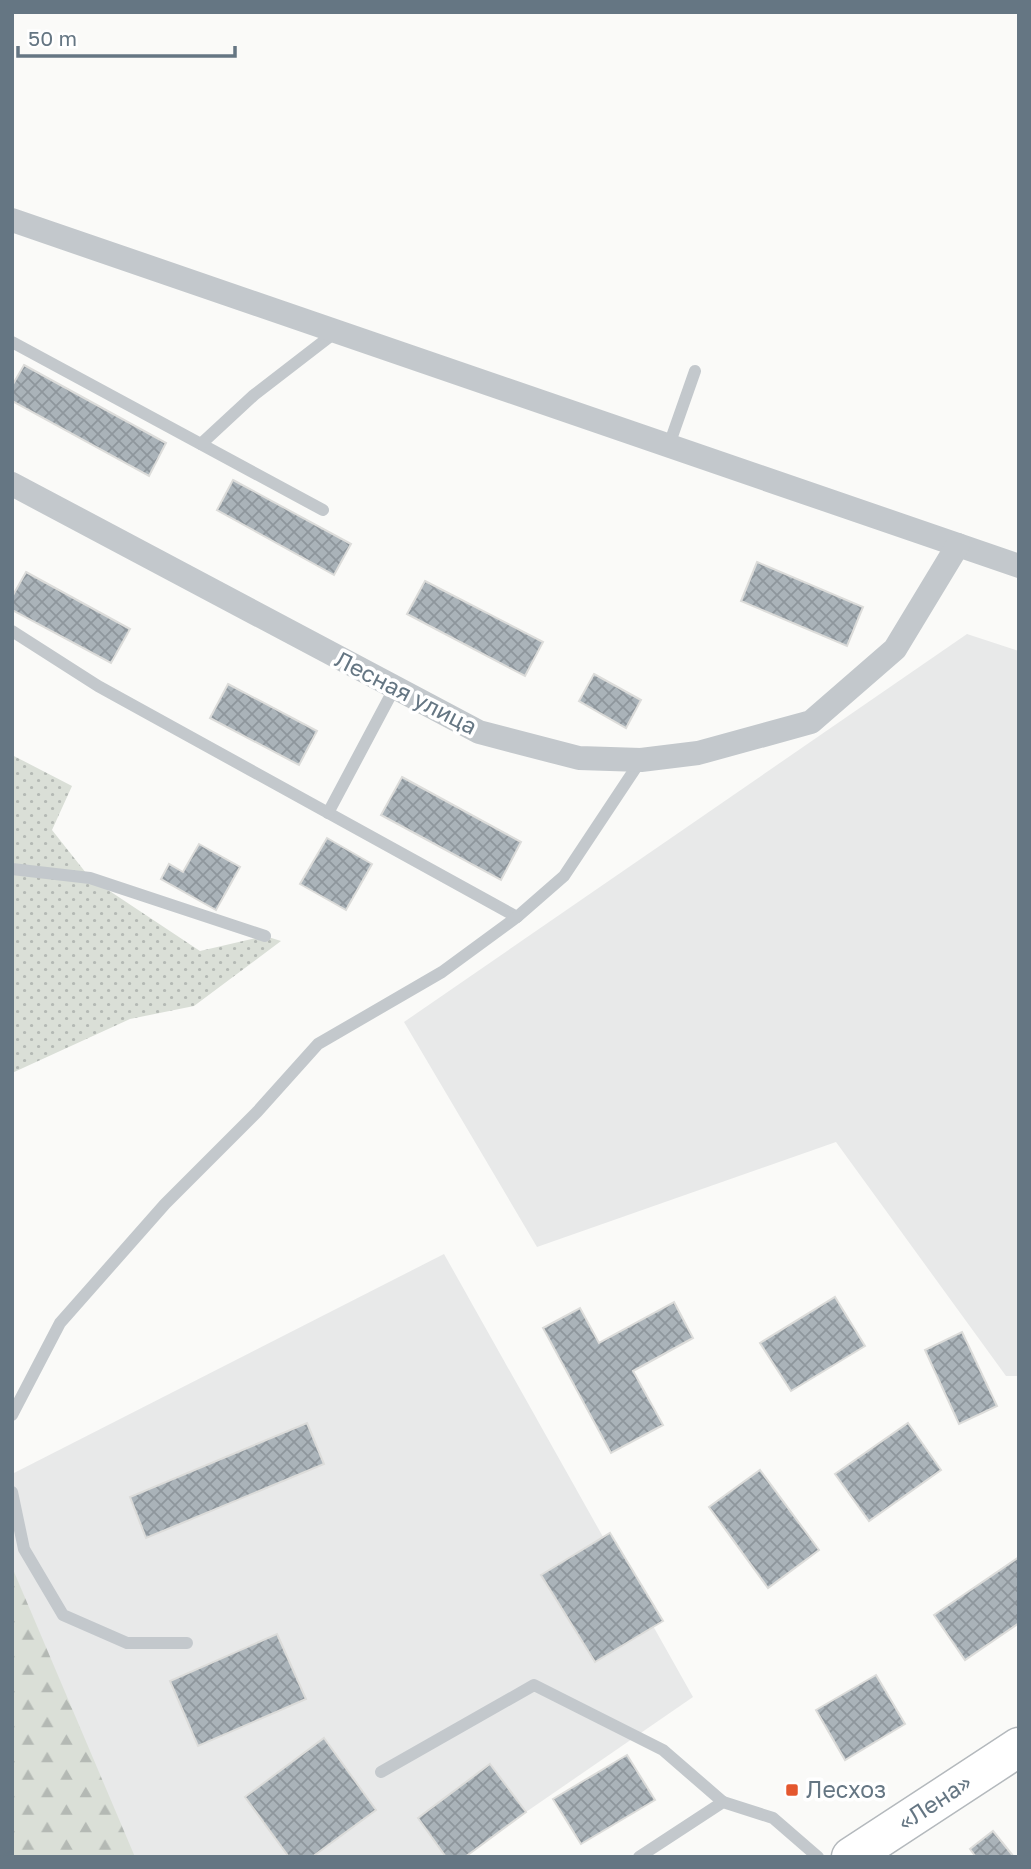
<svg xmlns="http://www.w3.org/2000/svg" width="1031" height="1869" font-family="'Golos Text',sans-serif">
<style>
.built{fill:#e8e9e9}
.grass{fill:url(#grass-dots)}
.forest{fill:url(#forest-firs)}
.building{fill:url(#building-cross-hatch);stroke:#dcdcda;stroke-width:2}
.lines{fill:none;stroke-linecap:round;stroke-linejoin:round}
.trunk-casing{stroke:#b4b9bd;stroke-width:41}
.service{stroke:#c3c8cc;stroke-width:12}
.minor{stroke:#c3c8cc;stroke-width:24}
.trunk{stroke:#fff;stroke-width:38}
.poi-dot{fill:#e4572e;stroke:#fff;stroke-width:2.5}
.labels{text-anchor:middle;stroke-width:7;stroke-linejoin:round;paint-order:stroke}
.street-label{font-size:23px;fill:#657683;stroke:#fff}
.poi-label{font-size:23px;fill:#657683;stroke:#fff;text-anchor:start}
</style>
<defs>
<pattern id="grass-dots" width="8" height="8" patternUnits="userSpaceOnUse" patternTransform="scale(1.75)"><rect width="8" height="8" fill="#dadfd7"/><path d="M2 2h.1M6 6h.1" fill="none" stroke="#b4b9b4" stroke-width="1.8" stroke-linecap="round"/></pattern>
<pattern id="forest-firs" width="22" height="20" patternUnits="userSpaceOnUse" patternTransform="scale(1.75)"><rect width="22" height="20" fill="#dadfd7"/><path d="M5 1l3.5 6h-7zM16 11l3.5 6h-7z" fill="#b4b9b4"/></pattern>
<pattern id="building-cross-hatch" width="8" height="8" patternUnits="userSpaceOnUse" patternTransform="scale(1.75)"><rect width="8" height="8" fill="#aab3b9"/><path d="M0 0l8 8M0 8l8-8" fill="none" stroke="#8e969c"/></pattern>
</defs>
<rect width="100%" height="100%" fill="#fafaf8"/>
<g class="built">
<polygon points="967,634 1019,651 1019,1376 1006,1376 836,1142 537,1247 404,1022"/>
<polygon points="444,1254 693,1697 526,1812 445,1857 133,1857 12,1568 12,1474"/>
</g>
<polygon class="grass" points="12,755 72,786 52,830 90,878 200,951 265,936 281,941 194,1006 130,1019 12,1073"/>
<polygon class="forest" points="12,1567 135,1857 12,1857"/>
<g class="building">
<polygon points="24,365 166,443 149,476 12,401 12,386"/>
<polygon points="233,480 351,544 334,575 217,510"/>
<polygon points="757,562 863,607 847,646 741,601"/>
<polygon points="26,572 130,629 111,663 12,610 12,597"/>
<polygon points="425,581 543,642 525,676 407,614"/>
<polygon points="594,674 641,700 626,728 579,701"/>
<polygon points="228,684 317,731 299,765 210,718"/>
<polygon points="402,777 521,842 501,880 381,815"/>
<polygon points="327,838 372,864 346,910 300,884"/>
<polygon points="199,844 240,867 216,910 161,879 169,864 183,872"/>
<polygon points="835,1297 865,1346 791,1391 760,1343"/>
<polygon points="674,1302 693,1338 633,1371 663,1425 611,1453 543,1328 580,1308 599,1343"/>
<polygon points="962,1332 997,1406 959,1424 925,1350"/>
<polygon points="307,1423 324,1464 146,1538 130,1497"/>
<polygon points="908,1423 941,1470 869,1521 835,1474"/>
<polygon points="760,1470 819,1550 768,1588 709,1507"/>
<polygon points="610,1533 663,1621 595,1662 541,1575"/>
<polygon points="1019,1557 1019,1623 965,1660 934,1615"/>
<polygon points="277,1634 306,1699 198,1746 170,1681"/>
<polygon points="876,1675 905,1724 845,1760 816,1710"/>
<polygon points="324,1738 376,1810 312,1857 289,1857 245,1797"/>
<polygon points="627,1755 655,1800 581,1844 553,1799"/>
<polygon points="490,1764 526,1812 465,1857 446,1857 418,1818"/>
<polygon points="993,1831 1014,1857 976,1857 970,1849"/>
</g>
<g class="lines">
<g class="trunk-casing">
<g id="trunk">
<path id="s1" d="M851,1857L1019,1747"/>
</g>
</g>
<g class="service">
<polyline points="12,342 323,510"/>
<polyline points="201,444 254,395 337,331"/>
<polyline points="669,445 695,371"/>
<polyline points="12,631 98,686 517,917 564,876 641,760"/>
<polyline points="328,813 395,687"/>
<polyline points="12,869 90,878 265,936"/>
<polyline points="12,1415 60,1323 165,1204 257,1112 318,1044 442,972 517,917"/>
<polyline points="12,1492 24,1549 63,1615 127,1643 187,1643"/>
<polyline points="381,1772 534,1685 663,1750 723,1802"/>
<polyline points="639,1857 723,1802 773,1818 818,1857"/>
</g>
<g class="minor">
<polyline points="12,220 1019,566"/>
<polyline points="12,484 479,732 579,758 641,760 698,753 811,722 895,649 958,545"/>
</g>
<use href="#trunk" class="trunk"/>
</g>
<rect class="poi-dot" x="785" y="1783" width="14" height="14" rx="3.5"/>
<g class="labels">
<g class="street-label">
<text transform="translate(406 693) rotate(27)" y="8">Лесная улица</text>
<text dy="8" stroke="none"><textPath href="#s1" startOffset="100">«Лена»</textPath></text>
</g>
<g class="poi-label">
<text x="806" y="1798">Лесхоз</text>
</g>
</g>
<rect width="1031" height="1869" fill="none" stroke="#657683" stroke-width="28"/>
<path d="M18 46v10h217v-10" fill="none" stroke="#657683" stroke-width="3.5"/>
<text x="28" y="46" font-size="21" fill="#657683" stroke="#ffffff" stroke-width="5" paint-order="stroke">50 m</text>
</svg>
